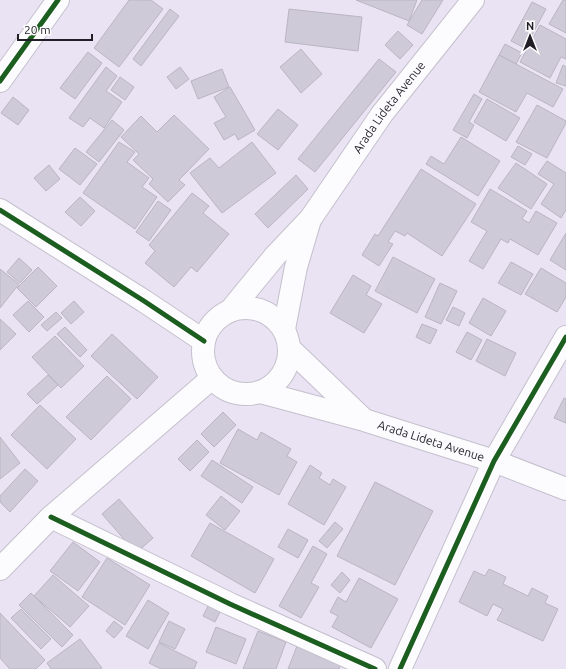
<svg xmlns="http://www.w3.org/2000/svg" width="566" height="669" font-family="Ubuntu,sans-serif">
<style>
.building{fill:#cfcad7;stroke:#bab5c2}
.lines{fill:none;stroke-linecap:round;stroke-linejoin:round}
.minor-casing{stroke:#c5c0cc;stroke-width:24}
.highway-casing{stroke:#c5c0cc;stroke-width:24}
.minor{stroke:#fcfbfd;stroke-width:22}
.highway{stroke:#fcfbfd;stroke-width:22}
.cycleway-casing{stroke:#fff;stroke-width:8}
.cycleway{stroke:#1b5e20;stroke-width:5}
.labels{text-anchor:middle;stroke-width:3;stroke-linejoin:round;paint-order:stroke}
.street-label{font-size:12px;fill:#221e28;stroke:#fff}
</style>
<rect width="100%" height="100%" fill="#e9e3f4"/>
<g class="building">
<polygon points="129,0 151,0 163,9 119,67 94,48"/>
<polygon points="356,0 417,0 409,21"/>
<polygon points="422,0 443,0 422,34 407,25"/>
<polygon points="563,0 566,0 566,33 549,24"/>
<polygon points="532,2 546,9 525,48 511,41"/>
<polygon points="170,9 179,16 141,66 133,59"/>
<polygon points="289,9 362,17 358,51 285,42"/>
<polygon points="540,25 566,39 566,59 561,57 550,78 520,62"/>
<polygon points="398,31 413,45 400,59 385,45"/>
<polygon points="505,44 522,53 516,64 499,55"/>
<polygon points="301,49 322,74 301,93 280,67"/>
<polygon points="88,52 102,63 75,99 60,88"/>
<polygon points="499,55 563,89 553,107 527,93 516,112 479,92"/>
<polygon points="379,59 396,72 315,172 298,159"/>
<polygon points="563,65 566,67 566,86 556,83"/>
<polygon points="106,67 117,76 106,91 122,102 104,128 90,118 83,127 69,118"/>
<polygon points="180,67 189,79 176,89 167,77"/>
<polygon points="222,69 229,87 198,99 191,81"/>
<polygon points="120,77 134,87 125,100 111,90"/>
<polygon points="230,87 255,130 238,140 235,134 224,140 214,123 226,117 214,97"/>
<polygon points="474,94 482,99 469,122 474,125 467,138 453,130"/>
<polygon points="13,97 29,110 18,125 1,113"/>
<polygon points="487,99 520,118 506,141 474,122"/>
<polygon points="537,105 566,121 566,123 547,158 516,142"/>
<polygon points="278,109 298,125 278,150 257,134"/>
<polygon points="174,115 209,149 179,180 185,185 168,202 149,184 153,179 133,160 139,154 121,137 141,116 157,132"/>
<polygon points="112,120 124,130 99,162 86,152"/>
<polygon points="461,137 500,161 478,196 426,164 431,156 444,164"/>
<polygon points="119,142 135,152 127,162 149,178 142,187 157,197 135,229 83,193"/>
<polygon points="252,142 276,173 222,213 190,173 210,158 219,168"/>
<polygon points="518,146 532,154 525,165 511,157"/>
<polygon points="75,148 97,164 80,185 59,169"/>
<polygon points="547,161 566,173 566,210 561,218 541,204 554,184 538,174"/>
<polygon points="516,163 547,184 531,209 498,188"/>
<polygon points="49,165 60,179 46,191 34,178"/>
<polygon points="421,169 476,204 442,256 407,233 405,236 395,231 388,242 393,244 379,266 362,255 375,234 378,236"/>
<polygon points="296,175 308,189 268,228 255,214"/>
<polygon points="490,189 527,211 522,219 529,223 536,211 557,223 538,255 510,239 508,243 501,239 483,269 469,261 487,231 471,222"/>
<polygon points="192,193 209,206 203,213 229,234 197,272 191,267 174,287 145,263 155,251 149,245"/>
<polygon points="80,197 95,211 81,226 65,212"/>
<polygon points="158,201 171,210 149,241 136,232"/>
<polygon points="566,233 566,270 550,260"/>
<polygon points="393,257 435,279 417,313 375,291"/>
<polygon points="19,258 32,270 20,283 7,272"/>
<polygon points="511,262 533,274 521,295 498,283"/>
<polygon points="38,267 57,286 36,307 17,288"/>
<polygon points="541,268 566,283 566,297 557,312 525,294"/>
<polygon points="0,269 19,284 0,308"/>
<polygon points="353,275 371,286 366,295 382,304 364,333 330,313"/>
<polygon points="440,283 457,291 441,324 425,317"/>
<polygon points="483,298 506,311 491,336 469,323"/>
<polygon points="28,301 44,317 29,332 13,315"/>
<polygon points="74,301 84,312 71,324 61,313"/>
<polygon points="453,307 465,313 459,326 446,320"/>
<polygon points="56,312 62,318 47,331 41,325"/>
<polygon points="0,319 16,334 0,350"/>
<polygon points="422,324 437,330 430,344 416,337"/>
<polygon points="65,327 87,350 80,357 57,334"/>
<polygon points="467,332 482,340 471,360 456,352"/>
<polygon points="112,334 158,377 137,399 91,356"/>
<polygon points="55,336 84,366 61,388 32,357"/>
<polygon points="487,339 516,353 505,376 476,361"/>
<polygon points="48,375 58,385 37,404 27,394"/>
<polygon points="107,376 131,399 91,440 66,417"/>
<polygon points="564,398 566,399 566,423 554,418"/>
<polygon points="40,405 76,439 47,469 11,435"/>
<polygon points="223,412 236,425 214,447 201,434"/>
<polygon points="238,429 257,440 261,432 291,449 287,456 297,462 279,495 220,463"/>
<polygon points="0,437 20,463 0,479"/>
<polygon points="197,440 209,452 190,471 178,459"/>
<polygon points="212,460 253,487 242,503 201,476"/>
<polygon points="310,465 322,473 319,478 330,485 333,479 346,487 324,525 288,504"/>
<polygon points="25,469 38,481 10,512 0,502 0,496"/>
<polygon points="375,482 433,511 395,585 337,556"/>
<polygon points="221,496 240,511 225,530 206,515"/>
<polygon points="119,499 153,538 136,553 102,514"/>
<polygon points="335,522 343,529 327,548 319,541"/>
<polygon points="210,523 274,559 255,593 191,556"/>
<polygon points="288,529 308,540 298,558 278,547"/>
<polygon points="73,542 100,562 78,591 50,571"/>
<polygon points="313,546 327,554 311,583 319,587 301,618 279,606"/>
<polygon points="107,558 150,585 125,625 82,597"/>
<polygon points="489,569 506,577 503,584 528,596 532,588 548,596 545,603 558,609 543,641 497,620 503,609 493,604 487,616 459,602 474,571 485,576"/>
<polygon points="342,572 350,580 340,593 331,585"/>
<polygon points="53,575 89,606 70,627 34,596"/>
<polygon points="359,578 398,599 371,648 332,627 338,616 330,612 338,597 346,602"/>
<polygon points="31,593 73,635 62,647 19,605"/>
<polygon points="148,600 169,613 148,649 126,636"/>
<polygon points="209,604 221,610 215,622 203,616"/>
<polygon points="21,609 51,639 41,649 11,618"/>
<polygon points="0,613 45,660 36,669 10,669 0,658"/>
<polygon points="114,621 123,628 114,638 106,631"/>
<polygon points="169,621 185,629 175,649 159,642"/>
<polygon points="216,627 246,639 236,664 206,652"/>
<polygon points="258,631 286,642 276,669 243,669"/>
<polygon points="80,639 102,668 100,669 51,669 47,663"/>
<polygon points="299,641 344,658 339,669 288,669"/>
<polygon points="159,643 197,662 194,669 161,669 149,663"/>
</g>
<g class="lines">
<g class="minor-casing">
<g id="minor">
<polyline points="0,81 58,0"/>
<polyline points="0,210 144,301 204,341"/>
<polyline points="51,517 230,604 375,669"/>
<polyline points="0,569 51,517 212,378"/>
<polyline points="400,669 494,461 566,337"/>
</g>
</g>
<g class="highway-casing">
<g id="highway">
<circle cx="246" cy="351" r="43"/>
<path id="s1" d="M230,311L275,256L311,218L382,114L473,0"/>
<polyline points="284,329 296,267 309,223"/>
<polyline points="290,349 363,419"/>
<path id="s2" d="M260,392L364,420L494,461L566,489"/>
</g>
</g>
<use href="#minor" class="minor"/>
<use href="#highway" class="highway"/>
<g class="cycleway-casing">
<g id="cycleway">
<polyline points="0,81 58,0"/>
<polyline points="0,210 144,301 204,341"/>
<polyline points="51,517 230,604 375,669"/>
<polyline points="400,669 494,461 566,337"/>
</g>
</g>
<use href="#cycleway" class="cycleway"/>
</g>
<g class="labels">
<g class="street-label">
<text dy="4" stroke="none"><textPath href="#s1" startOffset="259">Arada Lideta Avenue</textPath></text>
<text dy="4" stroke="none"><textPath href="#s2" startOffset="178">Arada Lideta Avenue</textPath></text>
</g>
</g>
<g transform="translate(530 36)" stroke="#ffffff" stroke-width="3" paint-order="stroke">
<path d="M0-3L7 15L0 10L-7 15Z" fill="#221e28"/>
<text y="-6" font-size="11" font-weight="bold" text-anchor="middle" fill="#221e28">N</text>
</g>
<path d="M18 34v6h74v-6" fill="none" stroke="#221e28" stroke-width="2"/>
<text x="24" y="34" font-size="12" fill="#221e28" stroke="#ffffff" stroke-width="3" paint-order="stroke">20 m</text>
</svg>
